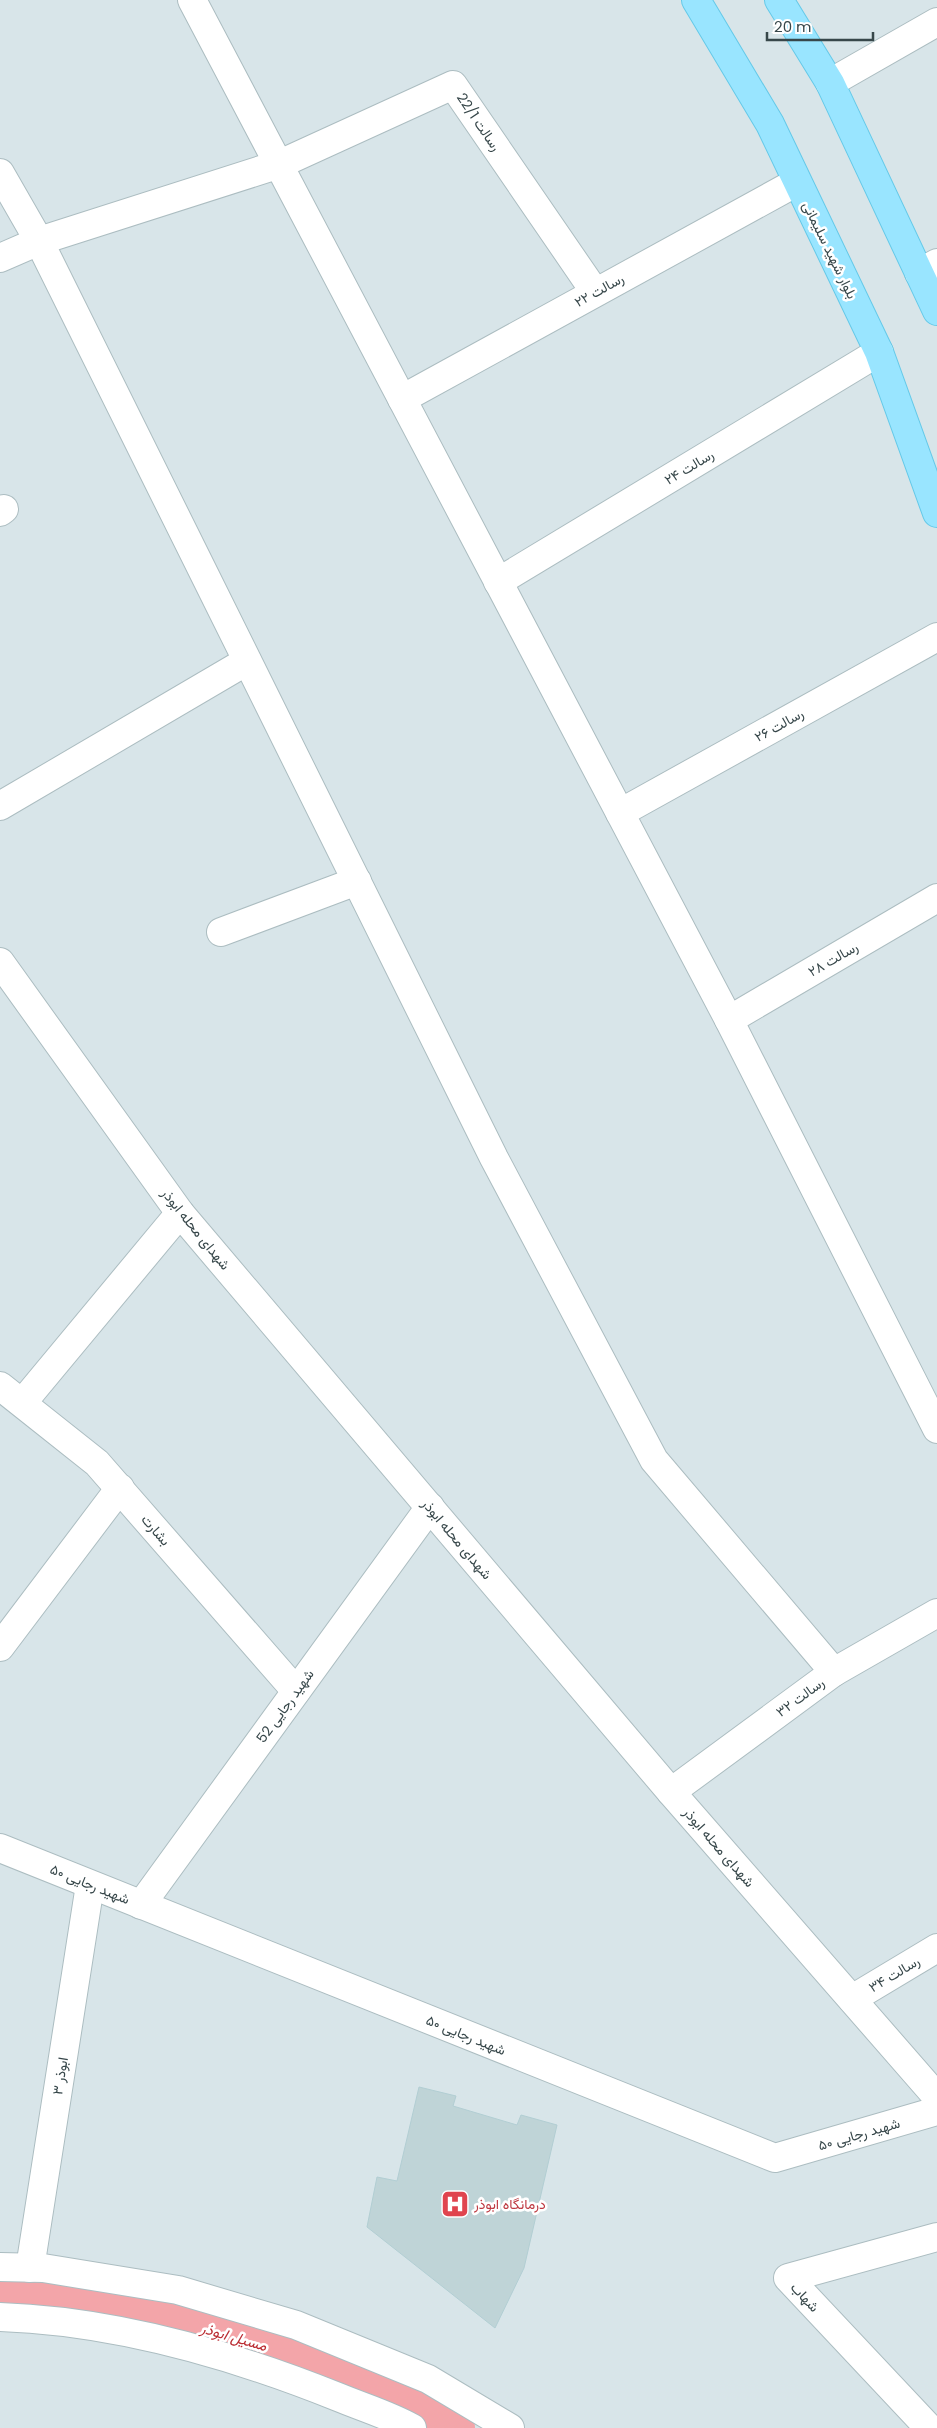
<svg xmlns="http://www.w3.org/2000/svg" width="937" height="2428" font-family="Poppins,Vazirmatn,sans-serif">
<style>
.residential{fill:#d8e5e9}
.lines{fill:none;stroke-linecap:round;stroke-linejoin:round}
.canal{stroke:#f3a5a9;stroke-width:38}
.building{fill:#bfd4d7;stroke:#b2ced3}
.minor-casing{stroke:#acbdc1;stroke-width:30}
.major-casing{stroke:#65c9e8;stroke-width:30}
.minor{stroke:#fff;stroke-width:28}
.major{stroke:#99e5ff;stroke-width:28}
.labels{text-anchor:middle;stroke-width:5;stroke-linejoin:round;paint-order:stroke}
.street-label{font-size:14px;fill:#37474a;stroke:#fff}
.health-label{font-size:14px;fill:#be3a42;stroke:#fff;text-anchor:start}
.water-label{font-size:15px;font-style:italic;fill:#ba2c32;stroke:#fff}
</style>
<rect width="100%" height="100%" fill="#eaf3f5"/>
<rect class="residential" x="0" y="0" width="937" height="2428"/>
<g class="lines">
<polyline class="canal" points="0,2293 24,2293 155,2315 293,2354 456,2428"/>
</g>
<polygon class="building" points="419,2087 456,2096 453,2106 517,2125 521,2115 557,2125 524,2268 495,2328 367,2227 377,2177 397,2181"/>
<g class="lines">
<g class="minor-casing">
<g id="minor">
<polyline points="192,0 729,1020 937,1429"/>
<polyline points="830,83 937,22"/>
<polyline points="0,173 39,241 494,1158 654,1460 834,1672"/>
<polyline points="0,258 39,241 280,164 453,85 595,292"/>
<polyline points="919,273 937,263"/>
<polyline points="402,399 797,182"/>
<polyline points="0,512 4,509"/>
<polyline points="498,582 879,352"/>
<polyline points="0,806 247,661"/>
<polyline points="620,813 937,637"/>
<polyline points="221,932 357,881"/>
<polyline points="0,962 180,1213 671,1792 937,2097"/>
<polyline points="729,1020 937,898"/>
<polyline points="0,1386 97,1463 296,1691"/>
<polyline points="23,1402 180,1213"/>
<polyline points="0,1647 120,1488"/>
<polyline points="671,1792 834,1672 937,1613"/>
<polyline points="0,1848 775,2158 937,2111"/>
<polyline points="141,1905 430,1507"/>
<polyline points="852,1999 937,1948"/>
<polyline points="0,2267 43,2268 178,2290 296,2325 428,2379 510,2428"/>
<polyline points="30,2268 90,1885"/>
<path d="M0,2317C116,2321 231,2354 338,2397C362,2407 389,2415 412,2428"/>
<polyline points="929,2428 788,2278 937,2237"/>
</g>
</g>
<g class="major-casing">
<g id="major">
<polyline points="696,0 770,124 879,352 937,513"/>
<polyline points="779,0 830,83 937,311"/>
</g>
</g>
<use href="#minor" class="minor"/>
<use href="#major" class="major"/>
</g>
<defs>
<g id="hospital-square" transform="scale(1.4375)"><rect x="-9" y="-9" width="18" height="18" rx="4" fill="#e0444e" stroke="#fff"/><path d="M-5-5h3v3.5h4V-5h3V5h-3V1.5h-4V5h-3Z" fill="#fff"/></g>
</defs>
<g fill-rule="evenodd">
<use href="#hospital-square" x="455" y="2204"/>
</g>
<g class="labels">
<g class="street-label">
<text transform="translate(479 122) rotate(56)" y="5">رسالت 22/1</text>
<text transform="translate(830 250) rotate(64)" y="5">بلوار شهید سلیمانی</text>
<text transform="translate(599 290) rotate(-29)" y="5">رسالت ۲۲</text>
<text transform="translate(689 467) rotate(-31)" y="5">رسالت ۲۴</text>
<text transform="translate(779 725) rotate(-29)" y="5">رسالت ۲۶</text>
<text transform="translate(833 959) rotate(-30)" y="5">رسالت ۲۸</text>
<text transform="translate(196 1229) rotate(51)" y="5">شهدای محله ابوذر</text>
<text transform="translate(156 1530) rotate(49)" y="5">بشارت</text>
<text transform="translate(457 1539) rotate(50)" y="5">شهدای محله ابوذر</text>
<text transform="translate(800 1697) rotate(-36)" y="5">رسالت ۳۲</text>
<text transform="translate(285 1706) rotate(-54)" y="5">شهید رجایی 52</text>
<text transform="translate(719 1847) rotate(49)" y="5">شهدای محله ابوذر</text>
<text transform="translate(90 1884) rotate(22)" y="5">شهید رجایی ۵۰</text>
<text transform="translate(894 1974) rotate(-31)" y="5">رسالت ۳۴</text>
<text transform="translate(466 2035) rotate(22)" y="5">شهید رجایی ۵۰</text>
<text transform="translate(60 2076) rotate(-81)" y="5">ابوذر ۳</text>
<text transform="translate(859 2134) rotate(-16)" y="5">شهید رجایی ۵۰</text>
<text transform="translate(805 2297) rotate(47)" y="5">شهاب</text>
</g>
<g class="health-label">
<text x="474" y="2209">درمانگاه ابوذر</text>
</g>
<g class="water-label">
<text transform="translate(234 2337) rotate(16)" y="5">مسیل ابوذر</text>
</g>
</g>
<path d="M767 32v8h106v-8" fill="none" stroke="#37474a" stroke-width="2.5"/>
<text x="774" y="32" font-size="15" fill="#37474a" stroke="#ffffff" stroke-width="4" paint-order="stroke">20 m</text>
</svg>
